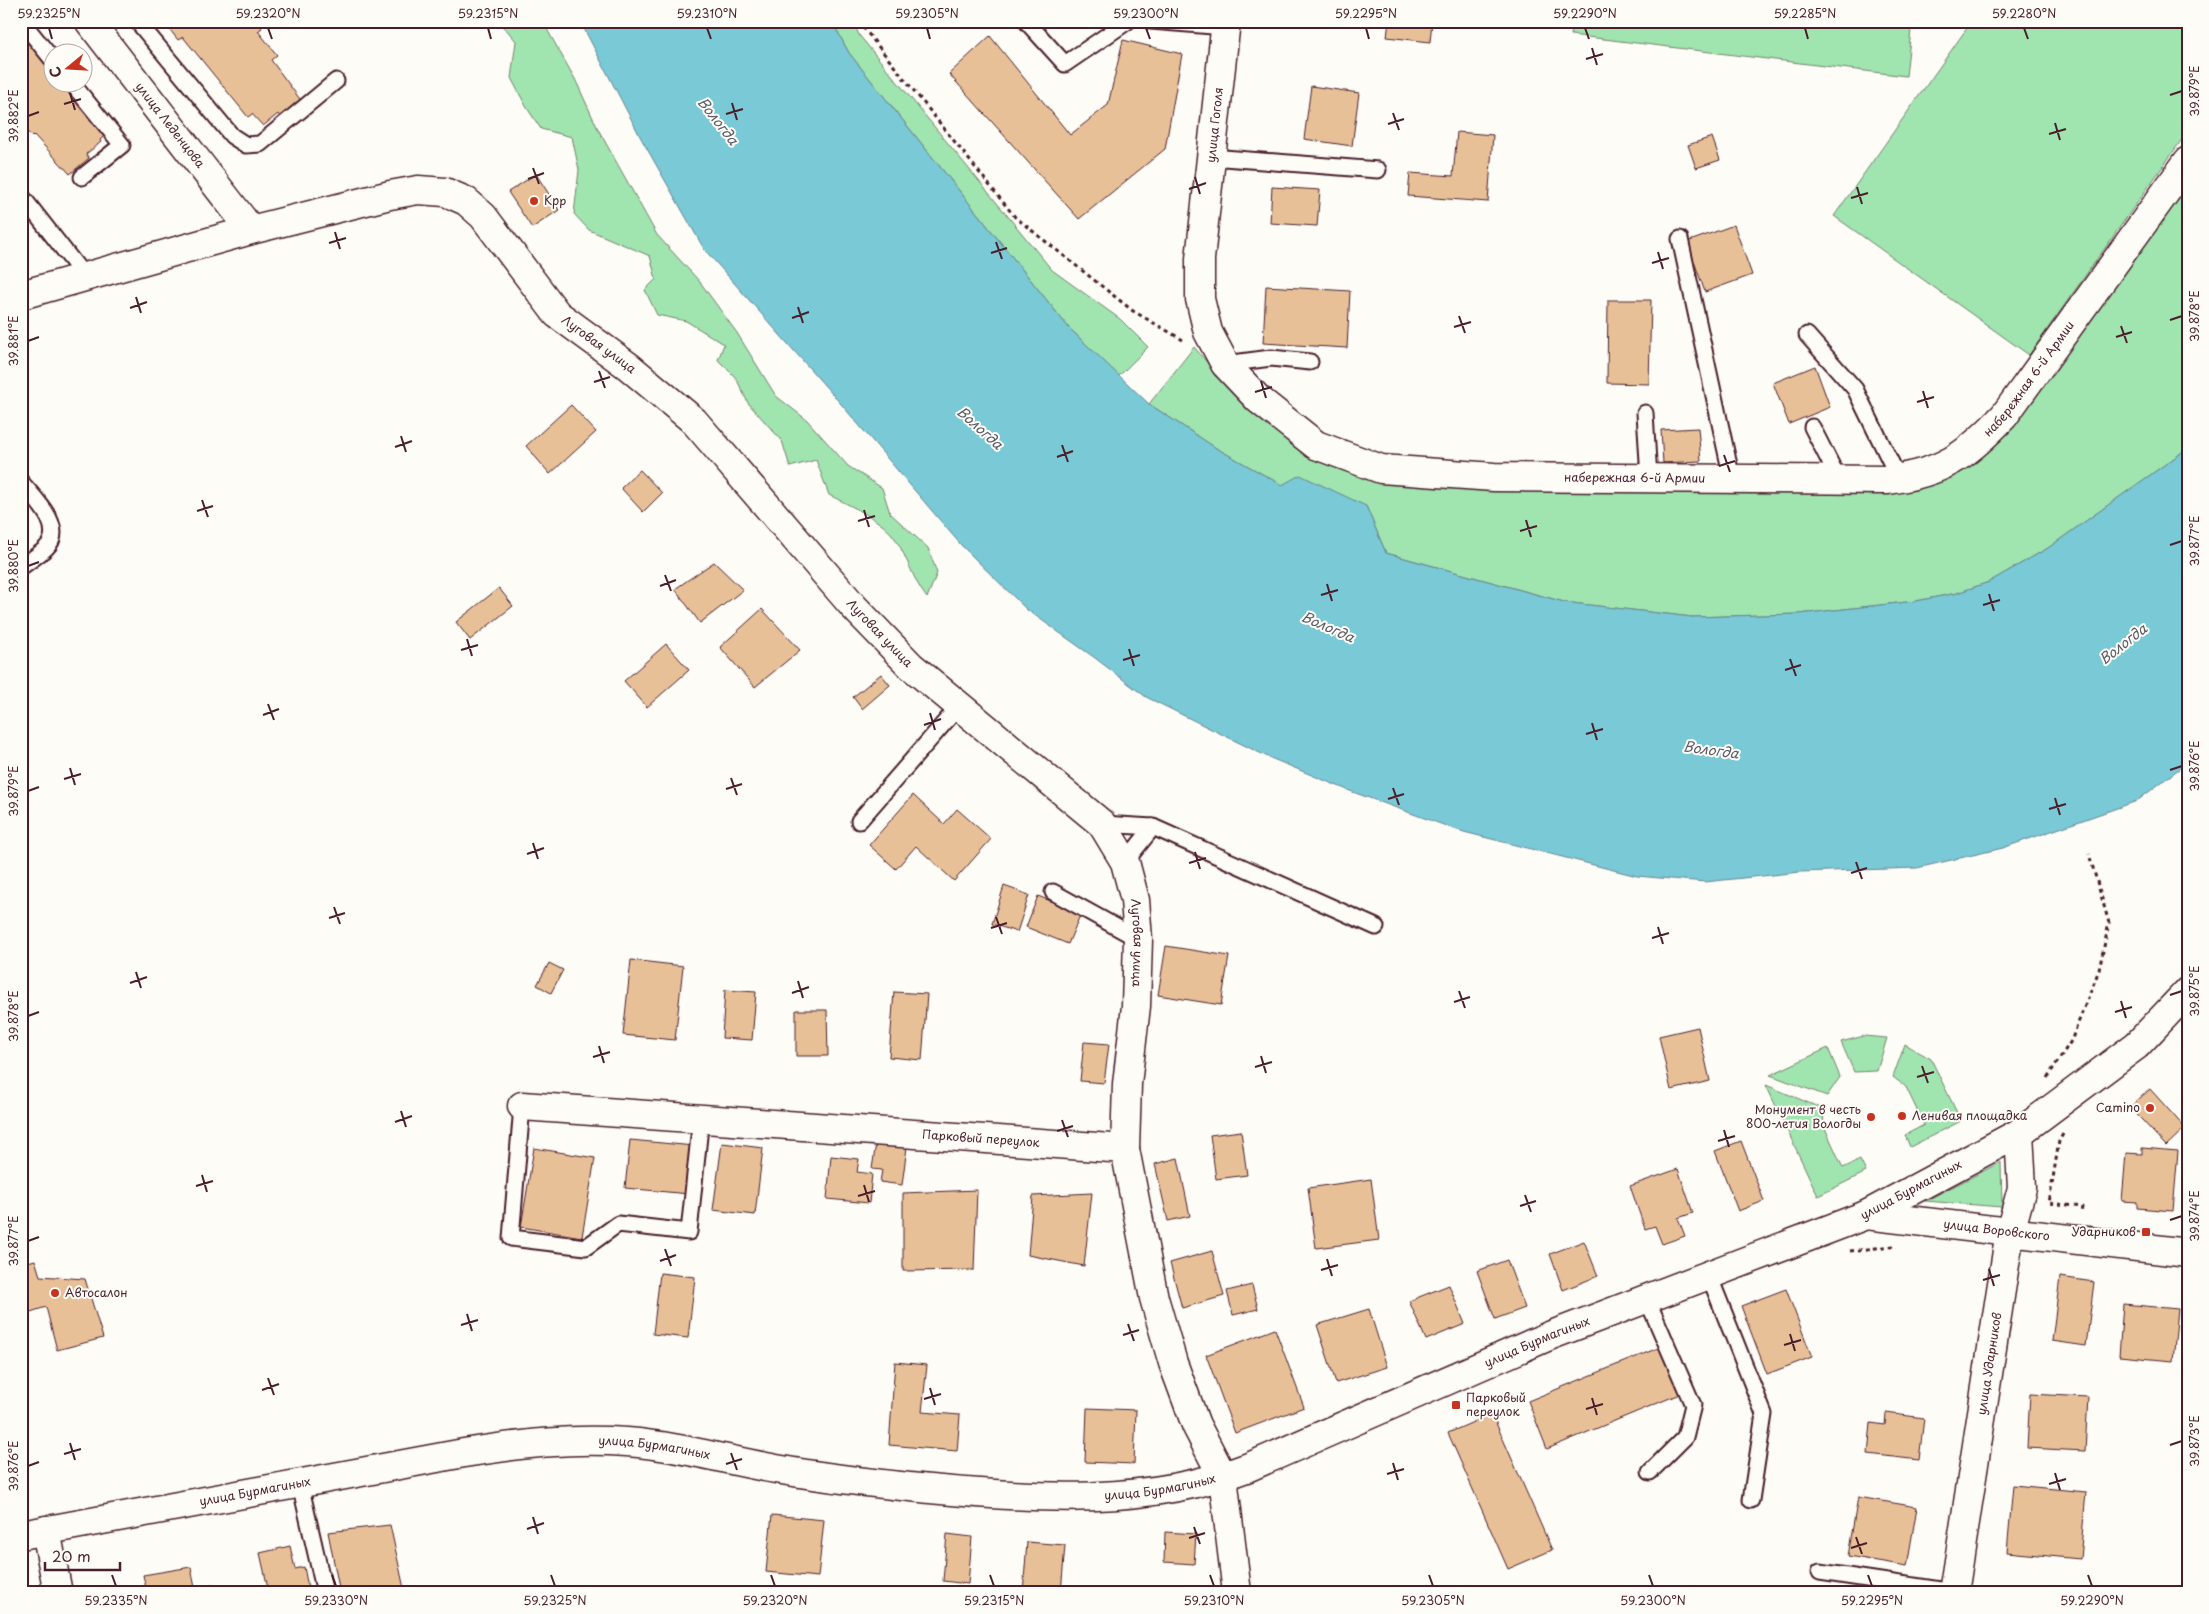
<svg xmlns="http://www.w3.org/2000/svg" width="2209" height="1614" font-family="'Playpen Sans',sans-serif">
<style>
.green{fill:#a0e4af;stroke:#75826d}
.water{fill:#7ac9d6;stroke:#678592}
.building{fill:#e8c098;stroke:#4a1f2b}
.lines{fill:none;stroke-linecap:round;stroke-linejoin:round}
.service-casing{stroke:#4a1f2b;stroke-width:19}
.minor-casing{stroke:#4a1f2b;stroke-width:31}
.tertiary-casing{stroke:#4a1f2b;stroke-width:31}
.path{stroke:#4a1f2b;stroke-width:3;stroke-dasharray:4 4;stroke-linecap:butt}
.service{stroke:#fdfcf7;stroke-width:15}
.minor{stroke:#fdfcf7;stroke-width:28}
.tertiary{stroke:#fdfcf7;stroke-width:28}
.ticks{fill:none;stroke:#4a1f2b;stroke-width:2}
.poi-dot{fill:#c8321e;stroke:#fdfcf7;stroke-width:2}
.labels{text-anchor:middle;stroke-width:4;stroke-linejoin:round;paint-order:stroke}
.street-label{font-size:12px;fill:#4a1f2b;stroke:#fdfcf7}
.poi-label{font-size:12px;fill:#4a1f2b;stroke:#fdfcf7;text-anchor:start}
.water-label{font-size:14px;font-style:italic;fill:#5b5a67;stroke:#fdfcf7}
.neatline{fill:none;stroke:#4a1f2b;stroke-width:2}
.ticks-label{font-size:12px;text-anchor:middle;fill:#4a1f2b}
</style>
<rect width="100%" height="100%" fill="#fdfcf7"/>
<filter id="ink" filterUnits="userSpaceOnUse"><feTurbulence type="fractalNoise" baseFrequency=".02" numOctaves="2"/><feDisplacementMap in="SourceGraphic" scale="10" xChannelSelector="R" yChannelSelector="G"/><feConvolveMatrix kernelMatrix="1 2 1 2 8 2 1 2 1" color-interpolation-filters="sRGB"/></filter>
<g filter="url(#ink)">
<g class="green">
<path d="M499,21H546L548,31L575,79L598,129L657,235L700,282L737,333L776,396L807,420L848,466L882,488L890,513L928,548L937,573L927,598C913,580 908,559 896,540C885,521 849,505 829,495L816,460L790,467L782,441L748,403L736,378L718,360L724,344L686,321L657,315L645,290L656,279L650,256L589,230L574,214L579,170L572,137L541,129L527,108L511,78L516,41Z"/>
<polygon points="832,21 853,21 859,35 1052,270 1120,319 1148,347 1119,376 1069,328 849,53"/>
<polygon points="1573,21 1912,21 1906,76 1571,35"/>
<polygon points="1972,21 2188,21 2188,131 2029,355 1834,216"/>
<polygon points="2188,186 2188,448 2048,548 1989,582 1957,593 1916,601 1799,614 1692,617 1564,602 1386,553 1366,506 1282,485 1216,448 1149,404 1194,347 1235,395 1272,426 1311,451 1887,494 1920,489 1948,477 2115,282"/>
<polygon points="1864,1036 1887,1038 1877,1071 1854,1072 1841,1042"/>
<polygon points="1905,1044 1931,1059 1961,1121 1910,1147 1905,1135 1924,1125 1906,1087 1893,1077"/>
<polygon points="1828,1048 1840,1077 1827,1096 1770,1075"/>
<polygon points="1766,1085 1823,1109 1824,1126 1843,1168 1860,1160 1866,1172 1818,1196"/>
<polygon points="2001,1162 2002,1207 1925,1201"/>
</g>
<polygon class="water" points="580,21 832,21 849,53 1069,328 1149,404 1216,448 1282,485 1300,475 1366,506 1386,553 1564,602 1692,617 1799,614 1916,601 1957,593 1989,582 2048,548 2188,448 2188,762 2137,801 2003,848 1917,868 1800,872 1705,882 1637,876 1460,831 1350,791 1268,757 1146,697 1095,658 1026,609 961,545 841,404 704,249 642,140"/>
<g class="building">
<polygon points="163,21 256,21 262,28 258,31 277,55 271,60 302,102 281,118 278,114 263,126 252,114 248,117 183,37 178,40"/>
<polygon points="1389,21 1432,21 1430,42 1387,37"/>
<polygon points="990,36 1070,135 1108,105 1123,40 1182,54 1165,149 1079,219 949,74"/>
<polygon points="32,40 52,64 52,82 67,82 80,98 76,101 104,136 100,140 101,142 86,154 89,158 70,174 34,135 32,137 21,125 21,43 24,46"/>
<polygon points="1311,86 1359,93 1352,146 1304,139"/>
<polygon points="1457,132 1493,135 1488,202 1408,196 1410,173 1453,176"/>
<polygon points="1712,137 1720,160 1696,168 1688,145"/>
<polygon points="536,174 559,210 532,228 508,192"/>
<polygon points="1272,187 1320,190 1317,226 1270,223"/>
<polygon points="1734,225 1752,275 1705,292 1687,242"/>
<polygon points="1266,286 1350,291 1347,348 1263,343"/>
<polygon points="1608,300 1651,300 1649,384 1607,383"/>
<polygon points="1815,366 1830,407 1789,424 1773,383"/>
<polygon points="571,405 596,432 550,474 526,446"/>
<polygon points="1698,428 1701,461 1663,463 1661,430"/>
<polygon points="640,470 662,493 643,512 621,488"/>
<polygon points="714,562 743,590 700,623 675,589"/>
<polygon points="499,588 513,606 470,640 456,622"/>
<polygon points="762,609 800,650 755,687 720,647"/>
<polygon points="666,644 689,670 647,707 624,681"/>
<polygon points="881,674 890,685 862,709 853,697"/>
<polygon points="913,795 944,824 957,809 991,839 954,881 916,846 896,869 869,845"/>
<polygon points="1004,886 1029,895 1017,932 992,924"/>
<polygon points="1038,896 1081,913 1068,944 1026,927"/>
<polygon points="1166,946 1229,956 1221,1005 1158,995"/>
<polygon points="631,960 683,966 675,1040 623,1035"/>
<polygon points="549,963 563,970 551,993 537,985"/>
<polygon points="725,990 756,992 752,1040 722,1038"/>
<polygon points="894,992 927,994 922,1060 889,1057"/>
<polygon points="796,1010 827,1010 828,1056 796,1056"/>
<polygon points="1698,1027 1710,1081 1671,1090 1659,1036"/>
<polygon points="1084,1042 1109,1044 1104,1083 1080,1081"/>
<polygon points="2150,1089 2185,1128 2166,1146 2130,1107"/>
<polygon points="1241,1131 1247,1175 1216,1179 1210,1135"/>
<polygon points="630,1140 694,1146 689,1194 625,1188"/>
<polygon points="1741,1141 1764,1201 1738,1211 1715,1151"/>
<polygon points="722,1143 763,1148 755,1215 713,1210"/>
<polygon points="876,1143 907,1147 902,1185 880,1182 882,1170 872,1169"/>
<polygon points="534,1148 595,1158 582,1237 521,1227"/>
<polygon points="2142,1148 2178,1151 2173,1211 2137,1208 2137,1202 2122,1201 2126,1153 2142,1154"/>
<polygon points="831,1156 859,1159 857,1172 872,1174 869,1203 827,1199"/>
<polygon points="1178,1158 1190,1216 1168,1221 1155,1164"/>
<polygon points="1678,1169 1693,1213 1678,1218 1685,1236 1662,1244 1655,1226 1645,1229 1630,1186"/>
<polygon points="1371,1179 1379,1240 1316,1248 1308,1188"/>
<polygon points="977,1190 974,1270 903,1271 903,1193"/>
<polygon points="1092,1193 1084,1266 1028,1255 1033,1196"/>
<polygon points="1584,1241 1598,1276 1563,1290 1550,1254"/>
<polygon points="1212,1251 1224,1296 1182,1308 1170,1263"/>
<polygon points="35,1260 40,1276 85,1279 103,1338 57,1350 46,1307 21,1315 21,1264"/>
<polygon points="1507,1260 1525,1308 1495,1319 1477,1271"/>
<polygon points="660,1273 695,1277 688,1338 653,1334"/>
<polygon points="2060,1277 2094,1282 2086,1346 2052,1341"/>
<polygon points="1252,1285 1258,1309 1233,1315 1227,1291"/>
<polygon points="1449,1285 1465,1324 1426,1340 1409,1301"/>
<polygon points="1786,1289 1812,1357 1767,1374 1741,1306"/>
<polygon points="2123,1304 2178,1309 2173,1361 2119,1356"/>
<polygon points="1369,1309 1387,1367 1336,1383 1317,1325"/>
<polygon points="1275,1329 1304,1407 1235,1433 1206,1355"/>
<polygon points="1663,1346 1682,1393 1547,1449 1528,1401"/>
<polygon points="895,1362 927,1365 922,1412 960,1415 957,1451 889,1445"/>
<polygon points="2030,1394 2088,1397 2085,1451 2027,1448"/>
<polygon points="1087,1408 1136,1410 1134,1464 1085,1462"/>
<polygon points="1886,1413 1924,1418 1919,1460 1868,1454 1871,1423 1885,1425"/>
<polygon points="1492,1414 1552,1550 1508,1569 1448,1433"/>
<polygon points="2013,1485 2086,1492 2080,1559 2007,1552"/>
<polygon points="1858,1497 1917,1507 1907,1566 1848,1556"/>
<polygon points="772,1515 824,1520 818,1577 766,1572"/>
<polygon points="390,1525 405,1593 340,1593 328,1532"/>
<polygon points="1165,1532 1196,1534 1194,1564 1164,1562"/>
<polygon points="947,1534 972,1537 968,1584 943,1581"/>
<polygon points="1027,1542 1065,1545 1061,1593 1023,1593"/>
<polygon points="290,1546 295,1569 304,1567 309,1593 269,1593 260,1553"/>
<polygon points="191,1567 195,1588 213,1585 215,1593 147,1593 143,1575"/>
</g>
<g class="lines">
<g class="service-casing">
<g id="service">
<polyline points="137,21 232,136 246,145 260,144 336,81"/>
<polyline points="1026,21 1065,64 1128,21"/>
<polyline points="1151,21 1225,27"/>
<polyline points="28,29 52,59"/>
<polyline points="71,82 122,145 82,177"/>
<polyline points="1211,157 1378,170"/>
<polyline points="21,195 85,277"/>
<polyline points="1680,239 1732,479"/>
<polyline points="1807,335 1855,389 1899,479"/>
<polyline points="1225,364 1271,358 1310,362"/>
<polyline points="1645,413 1649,478"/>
<polyline points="1812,427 1839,480"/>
<path d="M21,482C34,498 67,528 46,548C39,555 29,561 21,567"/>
<polyline points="859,821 959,706"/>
<polyline points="1102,824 1153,827"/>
<polyline points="1125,862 1153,827 1376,927"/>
<polyline points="1053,892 1138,939"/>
<polyline points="522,1106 511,1238 586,1247 618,1224 689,1232 701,1117"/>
<polyline points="1709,1275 1764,1414 1751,1500"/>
<polyline points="1647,1299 1693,1405 1685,1437 1650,1472"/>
<polyline points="300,1484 325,1593"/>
<polyline points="1820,1572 1954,1592"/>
</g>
</g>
<g class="minor-casing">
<g id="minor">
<path id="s1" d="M89,21L251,230"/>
<path id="s2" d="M1226,21L1200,259V299L1208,332L1225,364L1258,399L1316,445L1381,469L1494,477L1887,480C1943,473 1966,456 2004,416L2188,161"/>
<path id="s3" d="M21,295L251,230L390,195L418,190L445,192L466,201L483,216L557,314L628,366L694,421L854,607L911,666L1102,824L1125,862L1135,900L1138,939L1136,1006L1127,1084L1125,1149"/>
<path id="s4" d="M522,1106L1125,1149L1154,1298L1173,1363L1196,1425L1223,1477L1237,1593"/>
<polyline points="1866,1215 2019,1133 2137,1045 2188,991"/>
<polyline points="46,1530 58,1593"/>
<path id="s5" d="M1954,1593L2010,1232L2022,1188L2019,1133"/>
</g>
</g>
<g class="tertiary-casing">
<g id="tertiary">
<path id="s6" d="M21,1535L464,1453C519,1444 572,1438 627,1442C678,1446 726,1460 776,1469C827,1478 879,1484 930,1489C1036,1499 1148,1506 1249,1467L1549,1336L1866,1215L2188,1253"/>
</g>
</g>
<g class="path">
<polyline points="858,21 1015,217 1133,311 1183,340"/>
<polyline points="2047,1078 2071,1041 2099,970 2109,923 2089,854"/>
<polyline points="2063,1134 2059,1141 2049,1203 2082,1207 2081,1213"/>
<polyline points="1850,1251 1893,1246"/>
</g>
<use href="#service" class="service"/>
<use href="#minor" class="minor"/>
<use href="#tertiary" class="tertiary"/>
</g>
</g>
<path class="ticks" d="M49,28L52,39M268,28L272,39M488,28L491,39M707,28L711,39M927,28L930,39M1146,28L1150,39M1366,28L1369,39M1585,28L1589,39M1805,28L1808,39M2024,28L2028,39M1592,48L1597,65M1586,59L1603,54M70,93L75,110M2170,95L2182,91M732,103L737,120M64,104L81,99M1393,113L1399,130M726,114L743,109M28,116L39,112M2055,123L2060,140M1388,124L1404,119M2049,134L2066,129M533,168L539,184M1195,177L1200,194M528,179L544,173M1857,187L1862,204M1189,189L1206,183M1851,198L1868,193M335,232L340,249M996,242L1002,259M329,243L346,238M1658,252L1663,269M991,253L1007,248M1652,263L1669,258M136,297L141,313M798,307L803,323M130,308L147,302M1459,316L1465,333M792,318L809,312M2170,320L2182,316M2121,326L2127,343M1454,327L1471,322M2116,337L2132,332M28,341L39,337M599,371L605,388M1261,381L1266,398M594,382L610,377M1923,391L1928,408M1255,392L1272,387M1917,402L1934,397M401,436L406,452M1062,445L1068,462M395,447L412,441M1724,455L1730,472M1057,457L1073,451M1719,466L1735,461M202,500L208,517M864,510L869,527M197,511L213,506M1526,520L1531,537M858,521L875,516M1520,531L1537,526M2170,545L2182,541M28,566L39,562M665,575L671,591M1327,584L1332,601M660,586L676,580M1989,594L1994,611M1321,595L1338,590M1983,605L2000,600M467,639L472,656M1129,649L1134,666M461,650L478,645M1790,659L1796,676M1123,660L1140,655M1785,670L1801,665M268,704L274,720M930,713L935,730M263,715L279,709M1592,723L1597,740M924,725L941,719M1586,734L1603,729M70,768L75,785M2170,770L2182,766M731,778L737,795M64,779L81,774M1393,788L1399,805M726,789L742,784M28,791L39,787M2055,798L2060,815M1388,799L1404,794M2049,809L2066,804M533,843L538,859M1195,852L1200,869M527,854L544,848M1856,862L1862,879M1189,863L1206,858M1851,873L1867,868M334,907L340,924M996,917L1002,934M329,918L345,913M1658,927L1663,944M991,928L1007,923M1652,938L1669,933M136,972L141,988M798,981L803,998M130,983L147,977M1459,991L1465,1008M792,993L809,987M2170,995L2182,991M2121,1001L2126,1018M1454,1002L1470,997M2115,1012L2132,1007M28,1016L39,1012M599,1046L604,1063M1261,1056L1266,1073M593,1057L610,1052M1922,1066L1928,1083M1255,1067L1272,1062M1917,1077L1934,1072M401,1111L406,1127M1062,1120L1068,1137M395,1122L412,1116M1724,1130L1729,1147M1057,1131L1073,1126M1718,1141L1735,1136M202,1175L207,1192M864,1185L869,1202M196,1186L213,1181M1525,1195L1531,1212M858,1196L875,1191M1520,1206L1536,1201M2170,1220L2182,1216M28,1241L39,1237M665,1249L671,1266M1327,1259L1332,1276M660,1261L676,1255M1989,1269L1994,1286M1321,1270L1338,1265M1983,1280L2000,1275M467,1314L472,1331M1128,1324L1134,1341M461,1325L478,1320M1790,1334L1795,1351M1123,1335L1139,1330M1784,1345L1801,1340M268,1378L274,1395M930,1388L935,1405M262,1390L279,1384M1592,1398L1597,1415M924,1399L941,1394M1586,1409L1603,1404M70,1443L75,1460M2170,1445L2182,1441M731,1453L737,1470M64,1454L81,1449M1393,1463L1398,1480M726,1464L742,1459M28,1466L39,1462M2055,1473L2060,1490M1387,1474L1404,1469M2049,1484L2066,1479M533,1517L538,1534M1194,1527L1200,1544M527,1529L544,1523M1856,1537L1862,1554M1189,1538L1205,1533M1851,1548L1867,1543M112,1575L116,1586M332,1575L336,1586M551,1575L555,1586M771,1575L775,1586M990,1575L994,1586M1210,1575L1214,1586M1429,1575L1433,1586M1649,1575L1653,1586M1868,1575L1872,1586M2088,1575L2092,1586"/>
<g class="poi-dot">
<circle cx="534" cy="201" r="5"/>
<circle cx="2150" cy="1108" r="5"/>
<circle cx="1902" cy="1116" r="5"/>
<circle cx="1871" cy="1117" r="5"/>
<rect x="2141" y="1227" width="10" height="10" rx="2.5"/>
<circle cx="55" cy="1293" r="5"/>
<rect x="1451" y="1400" width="10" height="10" rx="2.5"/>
</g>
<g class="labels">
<g class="street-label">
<text transform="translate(1215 125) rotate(-84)" y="4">улица Гоголя</text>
<text dy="4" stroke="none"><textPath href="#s1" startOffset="132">улица Леденцова</textPath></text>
<text dy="4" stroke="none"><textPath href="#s3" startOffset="658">Луговая улица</textPath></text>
<text dy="4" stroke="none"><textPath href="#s2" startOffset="1229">набережная 6-й Армии</textPath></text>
<text dy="4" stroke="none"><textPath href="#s2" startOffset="795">набережная 6-й Армии</textPath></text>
<text dy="4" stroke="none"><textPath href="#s3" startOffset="1062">Луговая улица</textPath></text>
<text dy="4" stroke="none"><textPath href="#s3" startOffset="1482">Луговая улица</textPath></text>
<text dy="4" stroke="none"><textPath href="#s4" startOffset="460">Парковый переулок</textPath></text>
<text transform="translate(1911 1190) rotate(-28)" y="4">улица Бурмагиных</text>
<text dy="4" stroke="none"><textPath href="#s6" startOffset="2042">улица Воровского</textPath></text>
<text dy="4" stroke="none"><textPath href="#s6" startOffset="1558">улица Бурмагиных</textPath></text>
<text dy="4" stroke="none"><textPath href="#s5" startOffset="232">улица Ударников</textPath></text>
<text dy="4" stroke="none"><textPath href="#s6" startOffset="642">улица Бурмагиных</textPath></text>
<text dy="4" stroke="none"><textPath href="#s6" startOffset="1152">улица Бурмагиных</textPath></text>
<text dy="4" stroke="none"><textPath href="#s6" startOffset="238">улица Бурмагиных</textPath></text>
</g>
<g class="poi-label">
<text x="544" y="205">Kpp</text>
<text x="2140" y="1112" text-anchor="end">Camino</text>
<text x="1861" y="1114" text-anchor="end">Монумент в честь<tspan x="1861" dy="14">800-летия Вологды</tspan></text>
<text x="1912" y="1120">Ленивая площадка</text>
<text x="2136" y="1236" text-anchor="end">Ударников</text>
<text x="65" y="1297">Автосалон</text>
<text x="1466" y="1402">Парковый<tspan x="1466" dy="14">переулок</tspan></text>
</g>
<g class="water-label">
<text transform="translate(718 121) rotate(52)" y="5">Вологда</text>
<text transform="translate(980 428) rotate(42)" y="5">Вологда</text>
<text transform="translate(1328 627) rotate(24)" y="5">Вологда</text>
<text transform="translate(2123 644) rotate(-38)" y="5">Вологда</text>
<text transform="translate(1711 750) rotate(8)" y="5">Вологда</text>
</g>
</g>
<rect width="2209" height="1614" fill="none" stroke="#fdfcf7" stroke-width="55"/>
<g transform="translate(68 68) rotate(252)"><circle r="24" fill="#fdfcf7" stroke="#b5a4a5"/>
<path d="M0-4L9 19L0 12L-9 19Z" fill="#c8321e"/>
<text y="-8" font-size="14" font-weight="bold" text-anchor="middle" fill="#4a1f2b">С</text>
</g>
<path d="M45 1562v8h75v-8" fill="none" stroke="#4a1f2b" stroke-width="2.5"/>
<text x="52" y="1562" font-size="15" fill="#4a1f2b" stroke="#fdfcf7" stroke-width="4" paint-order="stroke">20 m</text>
<rect x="28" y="28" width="2154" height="1558" class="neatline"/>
<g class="ticks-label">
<text x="49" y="18">59.2325°N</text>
<text x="268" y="18">59.2320°N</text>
<text x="488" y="18">59.2315°N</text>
<text x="707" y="18">59.2310°N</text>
<text x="927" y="18">59.2305°N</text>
<text x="1146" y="18">59.2300°N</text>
<text x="1366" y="18">59.2295°N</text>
<text x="1585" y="18">59.2290°N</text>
<text x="1805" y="18">59.2285°N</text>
<text x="2024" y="18">59.2280°N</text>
<text transform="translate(2195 91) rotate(-90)" y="4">39.879°E</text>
<text transform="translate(14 116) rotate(-90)" y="4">39.882°E</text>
<text transform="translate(2195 316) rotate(-90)" y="4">39.878°E</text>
<text transform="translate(14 341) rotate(-90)" y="4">39.881°E</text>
<text transform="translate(2195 541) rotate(-90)" y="4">39.877°E</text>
<text transform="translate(14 566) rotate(-90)" y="4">39.880°E</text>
<text transform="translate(2195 766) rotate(-90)" y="4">39.876°E</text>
<text transform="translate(14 791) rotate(-90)" y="4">39.879°E</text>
<text transform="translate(2195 991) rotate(-90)" y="4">39.875°E</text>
<text transform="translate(14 1016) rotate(-90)" y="4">39.878°E</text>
<text transform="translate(2195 1216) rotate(-90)" y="4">39.874°E</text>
<text transform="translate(14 1241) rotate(-90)" y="4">39.877°E</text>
<text transform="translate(2195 1441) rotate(-90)" y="4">39.873°E</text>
<text transform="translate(14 1466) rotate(-90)" y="4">39.876°E</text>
<text x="116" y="1605">59.2335°N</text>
<text x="336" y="1605">59.2330°N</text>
<text x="555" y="1605">59.2325°N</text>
<text x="775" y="1605">59.2320°N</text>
<text x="994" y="1605">59.2315°N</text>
<text x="1214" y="1605">59.2310°N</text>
<text x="1433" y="1605">59.2305°N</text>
<text x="1653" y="1605">59.2300°N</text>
<text x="1872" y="1605">59.2295°N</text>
<text x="2092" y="1605">59.2290°N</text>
</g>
</svg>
